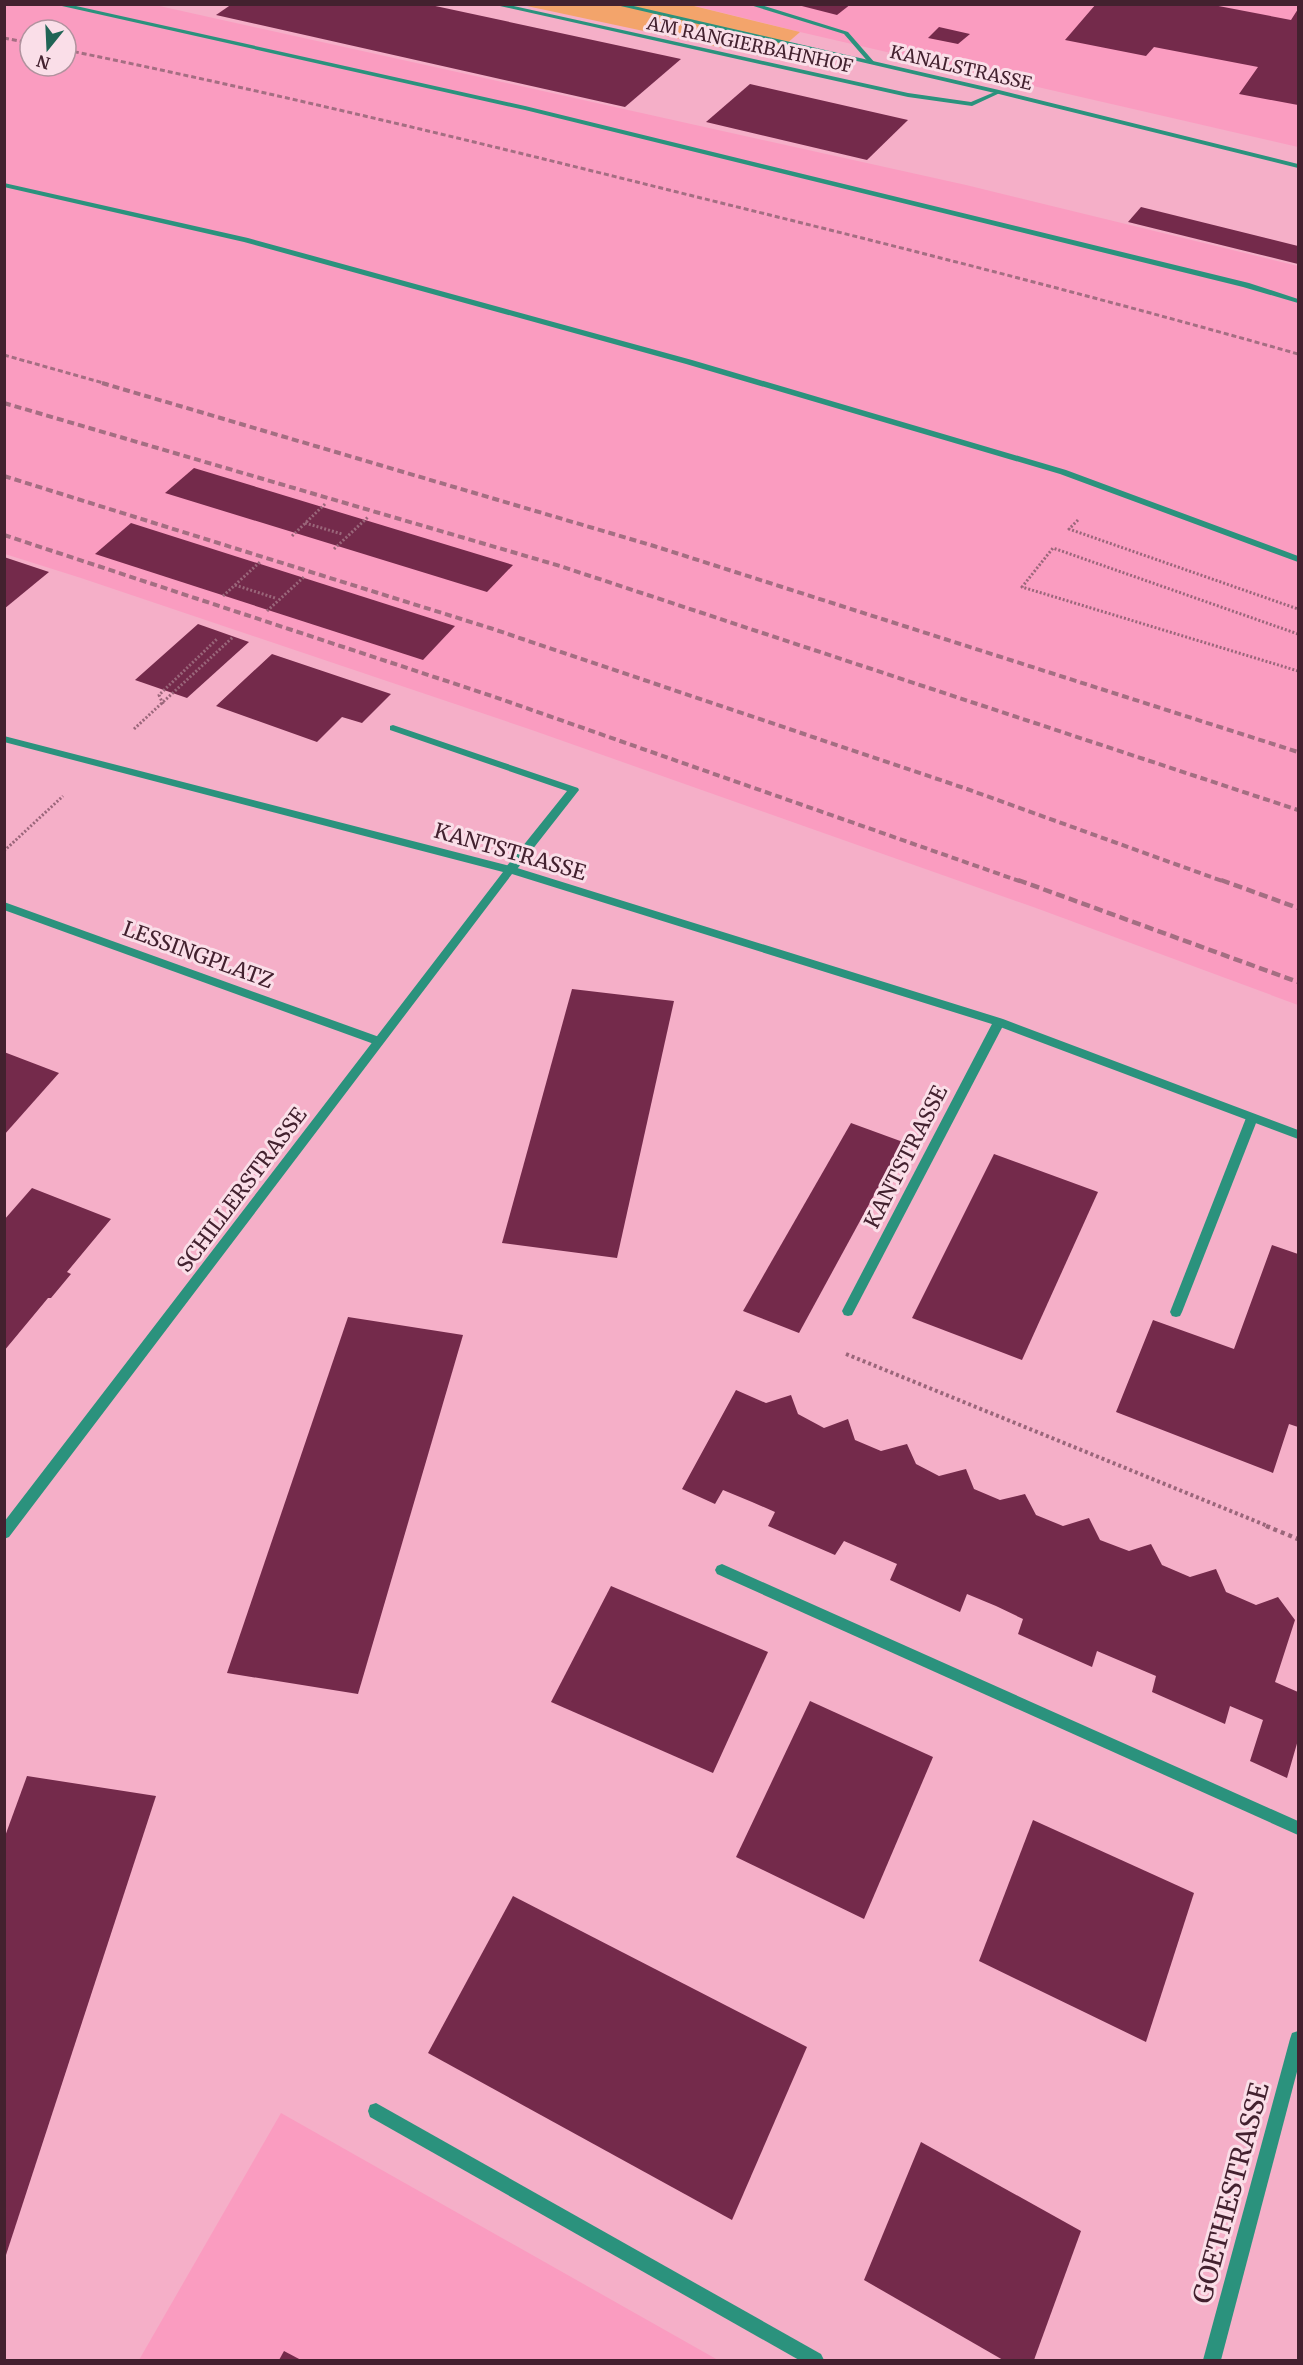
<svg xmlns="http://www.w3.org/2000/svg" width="1303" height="2365" font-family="Merriweather,serif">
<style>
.built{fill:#fa9cc0;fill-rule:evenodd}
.green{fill:#f3a46b}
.building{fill:#742a4b}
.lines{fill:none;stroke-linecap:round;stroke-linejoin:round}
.path-far2{stroke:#9a667a;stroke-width:3;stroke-dasharray:2 2;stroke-linecap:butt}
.path-far1{stroke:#9a667a;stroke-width:4;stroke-dasharray:3 3;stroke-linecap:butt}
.path{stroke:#9a667a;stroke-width:4.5;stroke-dasharray:4 4;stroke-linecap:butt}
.service{fill:#2b927d;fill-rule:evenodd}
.minor{fill:#2b927d;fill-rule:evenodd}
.tertiary{fill:#2b927d;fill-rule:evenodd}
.rail-far2{stroke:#a46e82;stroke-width:3;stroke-dasharray:5 3;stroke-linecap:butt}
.rail-far1{stroke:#a46e82;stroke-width:4;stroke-dasharray:7 4;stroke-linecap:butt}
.rail{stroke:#a46e82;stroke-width:4.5;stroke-dasharray:9 4.5;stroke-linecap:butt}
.labels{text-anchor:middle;stroke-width:6;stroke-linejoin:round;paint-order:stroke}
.far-street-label{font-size:18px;fill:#43212f;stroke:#fadee8}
.street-label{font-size:21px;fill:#43212f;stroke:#fadee8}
.near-street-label{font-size:26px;fill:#43212f;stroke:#fadee8}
</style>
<rect width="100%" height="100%" fill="#f5afc8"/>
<g class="built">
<path d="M4,5H155L966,185L1298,266V1005L1036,908L529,729L81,578L5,554ZM30,30H66V66H30Z"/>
<polygon points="691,5 1298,5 1298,147 800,32"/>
<polygon points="281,2113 718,2360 139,2360"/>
</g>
<polygon class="green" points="522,5 690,5 800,32 770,58"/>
<g class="building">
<polygon points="232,4 426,4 681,59 625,107 216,15"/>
<polygon points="794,4 851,4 837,15"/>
<polygon points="1096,4 1208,4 1291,20 1298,9 1298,105 1239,94 1258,67 1154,47 1146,56 1065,40"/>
<polygon points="939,27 970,34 958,44 928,38"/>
<polygon points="750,84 908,120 867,160 706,122"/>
<polygon points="1141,207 1298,246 1298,264 1128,222"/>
<polygon points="194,468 513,565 487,592 165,493"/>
<polygon points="131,523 455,626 423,660 95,554"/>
<polygon points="4,557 49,572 4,609"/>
<polygon points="198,624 249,642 187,698 135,680"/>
<polygon points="272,654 391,694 362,723 342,717 317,742 216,706"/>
<polygon points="572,989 674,1001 617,1258 502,1243"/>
<polygon points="4,1052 59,1073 4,1135"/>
<polygon points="851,1123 903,1142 799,1333 743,1311"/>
<polygon points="994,1154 1098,1192 1022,1360 912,1318"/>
<polygon points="32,1188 111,1219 67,1272 71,1274 51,1298 48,1298 4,1351 4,1220"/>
<polygon points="1272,1245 1298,1254 1298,1427 1289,1424 1273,1473 1116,1412 1153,1320 1234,1349"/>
<polygon points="348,1317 463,1335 358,1694 227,1673"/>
<polygon points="736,1390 766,1403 791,1395 798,1414 824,1428 848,1419 855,1440 881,1451 907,1444 916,1464 939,1476 966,1469 974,1489 1000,1500 1025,1494 1036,1515 1063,1526 1089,1518 1100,1540 1129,1551 1151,1544 1162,1565 1190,1577 1216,1569 1226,1592 1256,1605 1278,1597 1295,1620 1275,1682 1298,1692 1298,1740 1287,1778 1250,1761 1263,1720 1230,1706 1225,1724 1152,1692 1156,1676 1097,1651 1092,1667 1018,1634 1023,1619 996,1606 967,1594 960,1612 890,1580 897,1564 844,1541 835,1555 768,1526 775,1512 752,1502 723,1490 715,1504 682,1489"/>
<polygon points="611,1586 768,1652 713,1773 551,1702"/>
<polygon points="810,1701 933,1757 864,1919 736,1857"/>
<polygon points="27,1776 156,1796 5,2258 4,1839"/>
<polygon points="1033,1820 1194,1893 1146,2042 979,1961"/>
<polygon points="513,1896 807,2047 732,2220 428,2053"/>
<polygon points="921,2142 1081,2231 1034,2360 1003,2360 864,2280"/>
<polygon points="284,2351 301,2360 279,2360"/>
</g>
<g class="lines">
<g class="path-far2">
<polyline points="1078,520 1069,529 1298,609"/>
<polyline points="305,523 342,534"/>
<polyline points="292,536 325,504"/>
<polyline points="334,549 368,517"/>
<polyline points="235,585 275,598"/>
<polyline points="223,596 260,562"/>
<polyline points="267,611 305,576"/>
<polyline points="1298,634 1053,548 1022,587 1298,671"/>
<polyline points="163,704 159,695 218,638"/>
<polyline points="134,729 233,637"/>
<polyline points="4,851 63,796"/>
</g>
<polyline class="path-far1" points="846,1354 1270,1527"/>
<polyline class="path" points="1266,1526 1298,1539"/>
<g class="service">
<polygon points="53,4 67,4 525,106 1249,283 1298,299 1298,303 1243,287 525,110"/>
<polygon points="747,4 758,4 848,32 875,63 870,64 844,34"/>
<polygon points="4,183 248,238 692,360 1066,470 1298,556 1298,562 1060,474 686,364 244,242 4,187"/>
<polygon points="393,725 578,788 579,790 514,873 506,873 505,870 506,867 567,791 390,730 390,726"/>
<polygon points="4,902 382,1038 384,1041 382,1044 374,1044 4,910"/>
<polygon points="999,1018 1005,1022 852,1315 848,1316 844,1315 842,1311 844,1307 993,1022"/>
<polygon points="1252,1114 1258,1118 1182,1312 1180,1316 1176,1317 1172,1316 1170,1312 1246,1118"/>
<polygon points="722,1564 1298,1821 1298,1835 717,1574 715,1570 717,1566"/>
<polygon points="376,2103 821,2354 824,2360 799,2360 370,2117 368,2111 370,2105"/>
</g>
<g class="minor">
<polygon points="491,4 505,4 908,93 971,102 997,91 1002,92 972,106 908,97"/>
<polygon points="4,736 514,867 1003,1019 1298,1130 1298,1139 995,1025 512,874 9,1537 4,1539 4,1522 503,872 4,742"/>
<polygon points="1298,2031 1298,2068 1221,2360 1203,2360 1290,2039 1292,2033"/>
</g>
<polygon class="tertiary" points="612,4 625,4 999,90 1298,164 1298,168 999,94"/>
<g class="rail-far2">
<polyline points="4,38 30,43"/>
<path d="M66,50C276,93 485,144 693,196C896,246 1098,297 1298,354"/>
<polyline points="4,355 107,384"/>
</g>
<g class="rail-far1">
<polyline points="102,383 654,546 1298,752"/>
<polyline points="4,403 560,566 1298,810"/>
<polyline points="4,476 490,628 967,789 1225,882"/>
<polyline points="4,535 492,696 1022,882"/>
</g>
<g class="rail">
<polyline points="1018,880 1298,982"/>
<polyline points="1221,880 1298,908"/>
</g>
</g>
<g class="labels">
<g class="far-street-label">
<text transform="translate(750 45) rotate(12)" y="6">AM RANGIERBAHNHOF</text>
<text transform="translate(961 68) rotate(13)" y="6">KANALSTRASSE</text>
</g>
<g class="street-label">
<text transform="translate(510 852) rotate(16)" y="7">KANTSTRASSE</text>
<text transform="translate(198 955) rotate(20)" y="7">LESSINGPLATZ</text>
<text transform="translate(906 1157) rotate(-63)" y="7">KANTSTRASSE</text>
<text transform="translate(242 1190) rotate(-53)" y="7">SCHILLERSTRASSE</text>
</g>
<g class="near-street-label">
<text transform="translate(1231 2193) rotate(-75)" y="9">GOETHESTRASSE</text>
</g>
</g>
<rect width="1303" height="2365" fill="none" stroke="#43212f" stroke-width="12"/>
<g transform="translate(48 48) rotate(198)"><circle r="28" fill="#fadee8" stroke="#b1929e" stroke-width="1.5"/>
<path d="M0-4.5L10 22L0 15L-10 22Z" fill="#206455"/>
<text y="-9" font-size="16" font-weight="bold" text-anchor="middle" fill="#43212f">N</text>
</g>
</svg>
